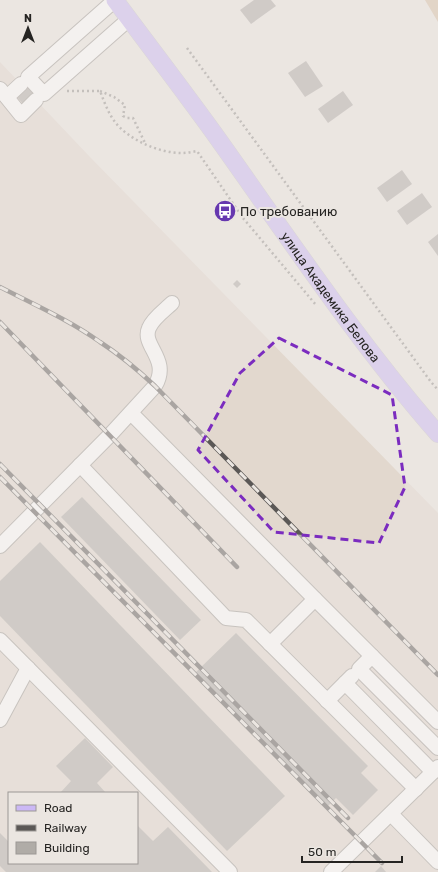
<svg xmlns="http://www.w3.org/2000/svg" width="438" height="872" font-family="Rubik,sans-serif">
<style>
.built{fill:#e2d8ce;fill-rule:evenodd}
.green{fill:#d7c0a6}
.building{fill:#b0aca7}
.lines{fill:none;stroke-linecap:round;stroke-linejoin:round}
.minor-casing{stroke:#9e9a95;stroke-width:16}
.major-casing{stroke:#c6c6c6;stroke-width:18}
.path{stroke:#96938f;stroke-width:2.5;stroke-dasharray:2 3;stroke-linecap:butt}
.minor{stroke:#fff;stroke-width:14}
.major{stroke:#cbb8f5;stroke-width:17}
.rail-casing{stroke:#5b5856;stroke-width:4.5}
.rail{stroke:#ebe6e1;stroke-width:3;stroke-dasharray:9;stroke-linecap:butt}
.marked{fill:none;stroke:#7b2cbf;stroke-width:3;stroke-dasharray:8 5;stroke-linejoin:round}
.labels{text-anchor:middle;stroke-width:4;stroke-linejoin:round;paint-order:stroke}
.poi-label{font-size:13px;fill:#252422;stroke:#ebe6e1;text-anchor:start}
.street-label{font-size:13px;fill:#252422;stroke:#ebe6e1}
</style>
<rect width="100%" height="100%" fill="#ebe6e1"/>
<path class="built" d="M0,62L90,157L438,513V872H0ZM9,793H137V863H9Z"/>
<polygon class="green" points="425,0 438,0 438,22"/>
<g class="building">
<polygon points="254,0 271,0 276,6 251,24 240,10"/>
<polygon points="306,61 323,86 305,97 288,73"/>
<polygon points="28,87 35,94 23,104 17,97"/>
<polygon points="343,91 353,105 328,123 318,109"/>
<polygon points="402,170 412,184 387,202 377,188"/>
<polygon points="422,193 432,207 407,225 397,211"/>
<polygon points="438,234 438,256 428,242"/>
<polygon points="237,280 241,284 237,288 233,284"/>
<polygon points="82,497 201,620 180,640 61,517"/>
<polygon points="40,542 285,796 227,851 0,616 0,581"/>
<polygon points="236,633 368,766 361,773 378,790 353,815 336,798 327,807 195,673"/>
<polygon points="85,738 113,767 97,783 106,793 60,793 71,781 56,766"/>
<polygon points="137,825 153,841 168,827 212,872 6,872 0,866 0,833 9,842 9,863 137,863"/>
<polygon points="381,866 386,872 375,872"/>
</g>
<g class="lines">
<g class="minor-casing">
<g id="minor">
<polyline points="115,0 28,77 44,94 129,19"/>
<polyline points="0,89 21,115 36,100"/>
<polyline points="7,97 21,84"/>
<polyline points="131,413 315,599"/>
<polyline points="80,465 226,618 246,620 416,789"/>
<path d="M0,546L110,435L155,386C171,359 141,346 149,328C153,318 165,310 172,303"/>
<polyline points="0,640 230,872"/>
<polyline points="270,644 315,599 438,722"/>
<polyline points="372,656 359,669 438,748"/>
<polyline points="345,683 433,772"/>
<polyline points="327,701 352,676"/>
<polyline points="0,720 28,668"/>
<polyline points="391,814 438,862"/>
<polyline points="331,872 438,767"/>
</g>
</g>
<g class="major-casing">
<g id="major">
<path id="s1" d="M115,0C149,46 183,90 216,136C288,237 356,340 438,434"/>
</g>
</g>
<g class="path">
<polyline points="187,48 431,382 438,390"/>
<path d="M67,91H100C104,101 108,113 115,122C129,140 159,153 182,153C187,153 192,152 197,151L243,218L316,305"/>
<polyline points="100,91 114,97 125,105 123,116 127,118 133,118 145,143"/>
</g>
<use href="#minor" class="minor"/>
<use href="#major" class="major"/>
<g class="rail-casing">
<g id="rail">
<path d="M0,287C33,304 69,320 100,342C120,355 138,370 155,386L438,675"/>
<polyline points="0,322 237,567"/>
<polyline points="0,464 348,818"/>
<polyline points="0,477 382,863"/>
</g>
</g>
<use href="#rail" class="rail"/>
</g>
<path d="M0 0H438V872H0ZM279,338L392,395L405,487L379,543L274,532L198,450L240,373Z" fill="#ebe6e1" fill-opacity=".55" fill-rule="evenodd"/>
<path class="marked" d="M279,338L392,395L405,487L379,543L274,532L198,450L240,373Z"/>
<defs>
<g id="bus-disc" transform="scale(1.15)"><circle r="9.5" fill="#6637af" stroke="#ebe6e1"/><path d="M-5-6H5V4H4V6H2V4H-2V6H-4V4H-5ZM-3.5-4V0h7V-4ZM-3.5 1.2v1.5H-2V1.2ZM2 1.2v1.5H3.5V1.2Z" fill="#fff"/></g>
</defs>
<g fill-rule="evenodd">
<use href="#bus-disc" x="225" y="211"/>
</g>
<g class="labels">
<g class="poi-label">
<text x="240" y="216">По требованию</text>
</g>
<g class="street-label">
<text dy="5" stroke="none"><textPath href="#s1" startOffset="367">улица Академика Белова</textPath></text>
</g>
</g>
<rect x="8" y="792" width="130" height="72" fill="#ebe6e1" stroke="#9c9895"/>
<rect x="16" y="805" width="20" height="6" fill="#cbb8f5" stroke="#9c9895"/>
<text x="44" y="812" font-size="12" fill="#252422">Road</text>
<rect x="16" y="825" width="20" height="6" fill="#5b5856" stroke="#9c9895"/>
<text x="44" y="832" font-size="12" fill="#252422">Railway</text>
<rect x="16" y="842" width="20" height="12" fill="#b0aca7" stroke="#9c9895"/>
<text x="44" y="852" font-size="12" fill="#252422">Building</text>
<g transform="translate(28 28)" stroke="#ebe6e1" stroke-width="3" paint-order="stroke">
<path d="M0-3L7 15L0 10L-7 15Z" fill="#252422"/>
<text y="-6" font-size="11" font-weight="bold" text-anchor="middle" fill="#252422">N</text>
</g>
<path d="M302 856v6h100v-6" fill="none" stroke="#252422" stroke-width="2"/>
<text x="308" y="856" font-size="12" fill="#252422" stroke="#ebe6e1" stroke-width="3" paint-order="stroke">50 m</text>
</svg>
